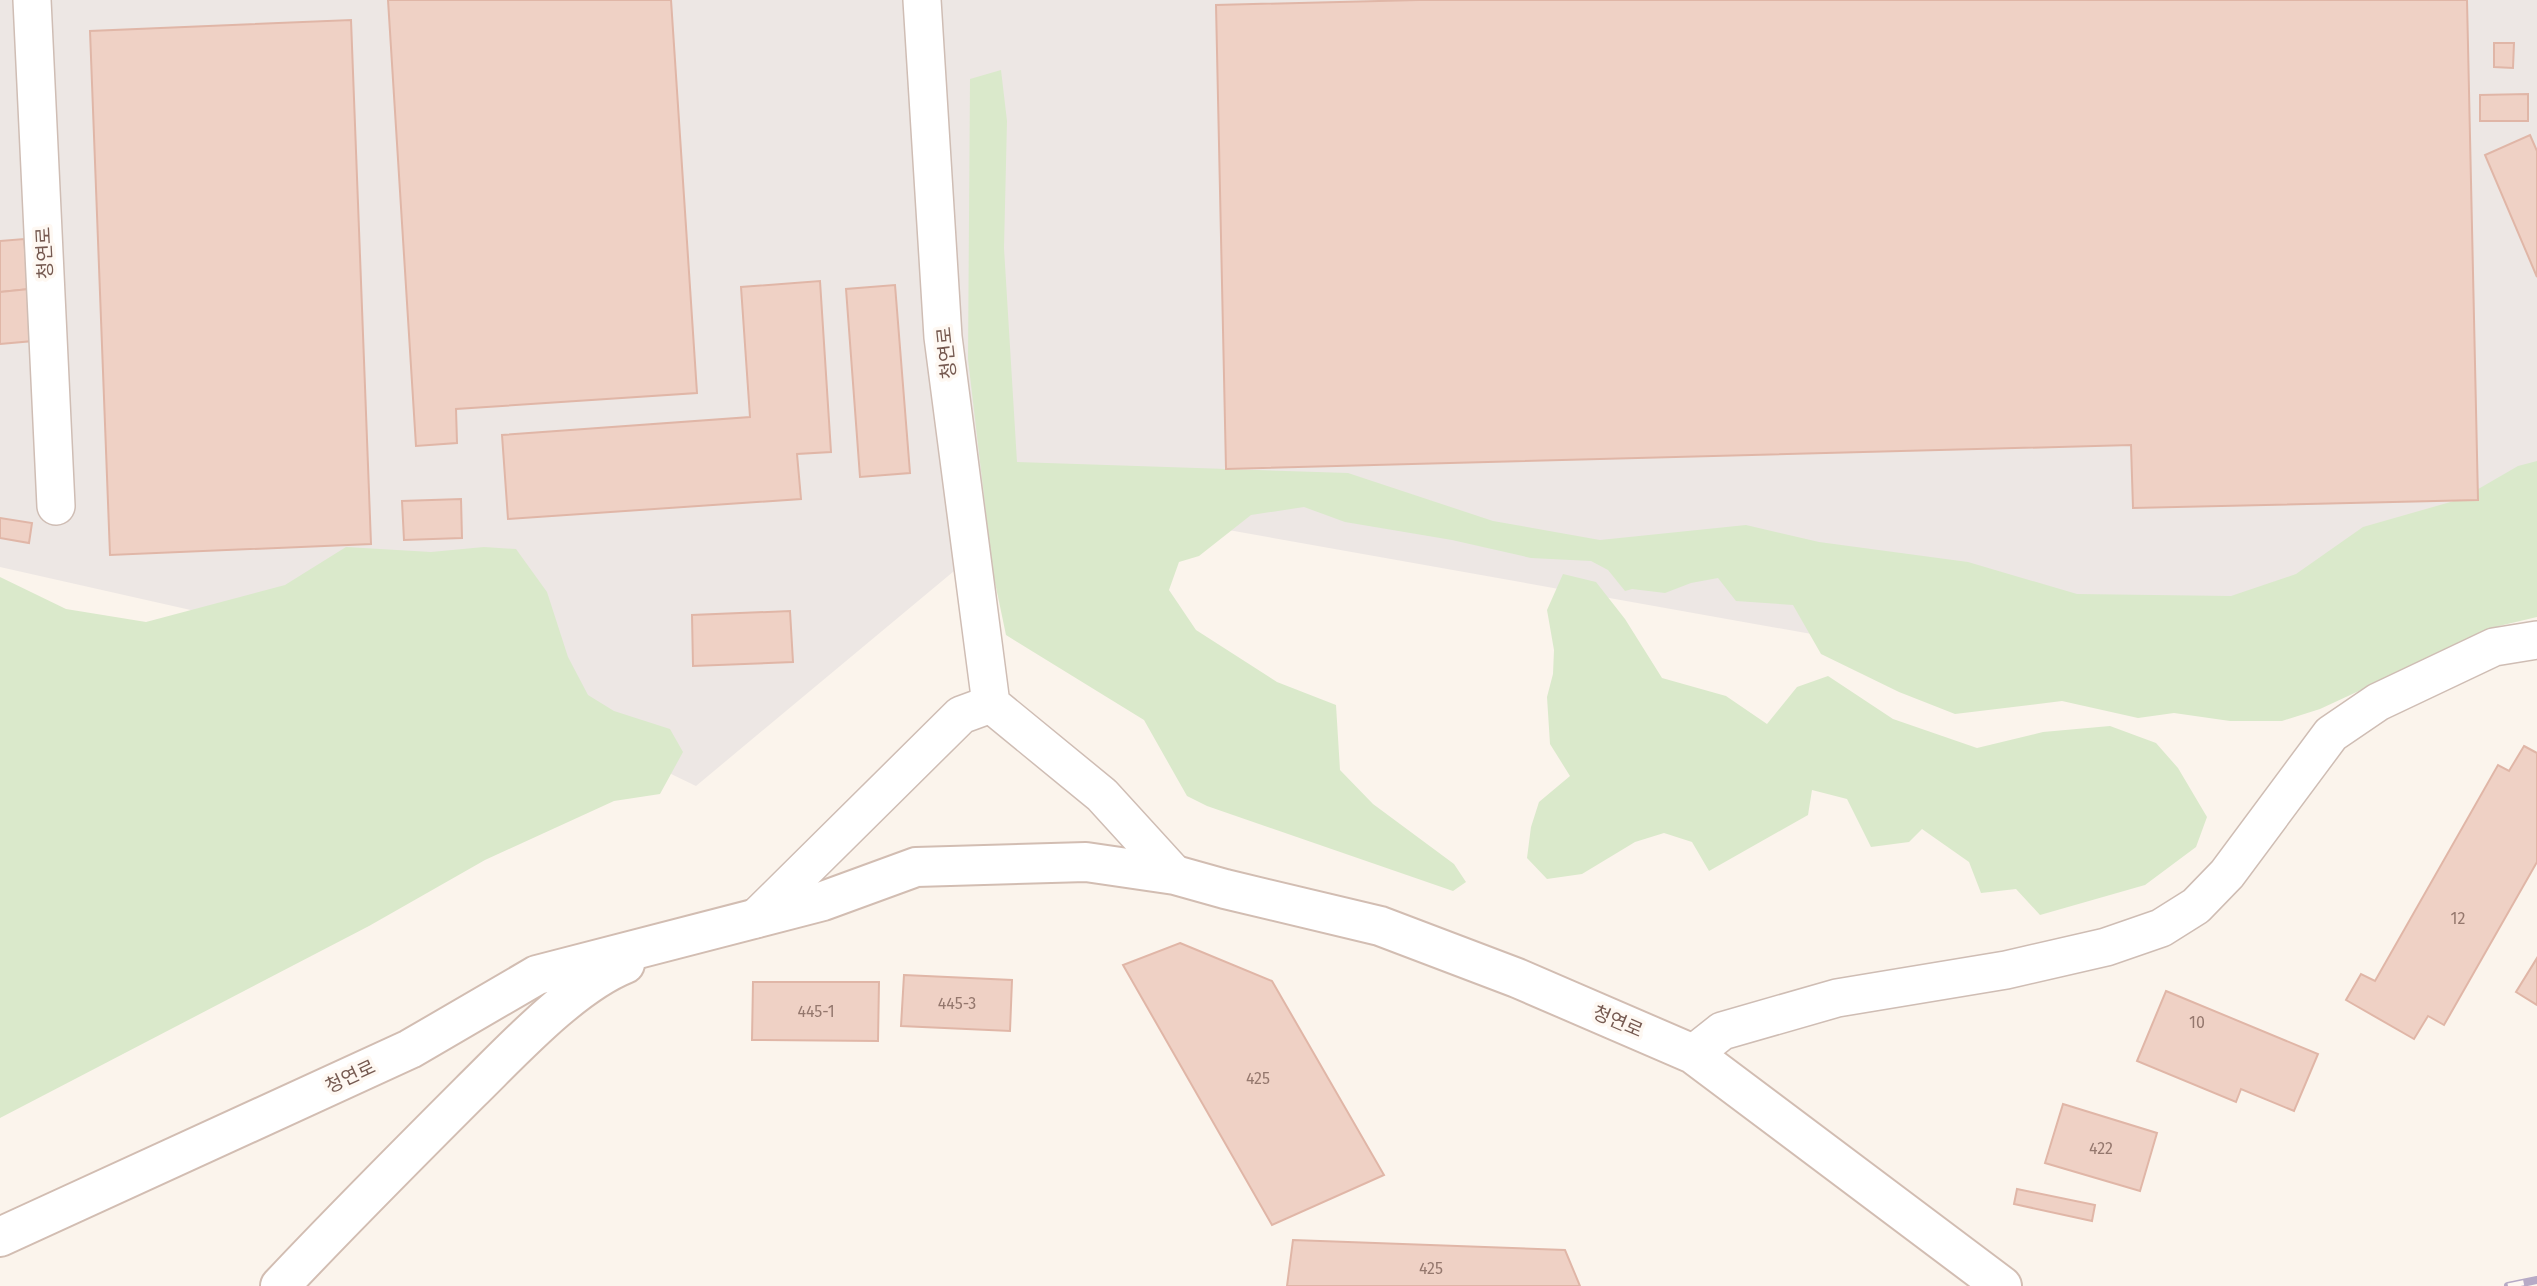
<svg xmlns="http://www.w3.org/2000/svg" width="2537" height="1286" font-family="'Fira Sans','Noto Sans KR',sans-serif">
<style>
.industrial{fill:#ede7e4}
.green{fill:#dae9cb}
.building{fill:#efd1c5;stroke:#e0b6a7;stroke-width:2}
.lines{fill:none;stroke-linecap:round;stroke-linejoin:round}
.street-casing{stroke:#cfbdb4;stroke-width:40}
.secondary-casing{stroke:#d2bdb2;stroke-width:42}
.street{stroke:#fff;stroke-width:37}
.secondary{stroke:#fff;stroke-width:38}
.rail-casing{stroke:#b6aac6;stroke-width:8}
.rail{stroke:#fef8f2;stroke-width:5;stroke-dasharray:16;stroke-linecap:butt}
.labels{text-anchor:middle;stroke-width:7;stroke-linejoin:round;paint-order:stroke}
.number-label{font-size:16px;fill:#94776d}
.street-label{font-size:19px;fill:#755950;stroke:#fef8f2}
</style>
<rect width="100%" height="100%" fill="#fbf4ec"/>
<polygon class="industrial" points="0,0 2537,0 2537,567 2232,709 1043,497 696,786 557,719 359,648 0,567"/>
<g class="green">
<polygon points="1001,70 1007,121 1004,248 1017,462 1348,473 1493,521 1600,540 1746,525 1819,542 1968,562 2077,594 2231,596 2296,574 2363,527 2461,499 2518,466 2537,461 2537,617 2499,626 2320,709 2282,721 2230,721 2174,713 2138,718 2062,701 1955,714 1899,692 1821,654 1793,605 1736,601 1718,578 1691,583 1665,593 1632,589 1625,591 1608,570 1591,561 1531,558 1452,540 1345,522 1304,507 1251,515 1199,556 1179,562 1169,590 1196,630 1277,682 1336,705 1340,770 1373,804 1454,864 1466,882 1453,891 1207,806 1187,796 1144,720 1006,635 993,573 968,359 970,79"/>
<polygon points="346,547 431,552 484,547 516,549 547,592 568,657 588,695 614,711 670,729 683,752 660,794 614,801 485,860 369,926 0,1118 0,577 66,609 146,622 285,585"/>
<polygon points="1563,574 1596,582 1625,619 1662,678 1726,696 1767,724 1797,687 1828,676 1893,719 1977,748 2043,732 2110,726 2156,743 2178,768 2207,817 2196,847 2145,885 2040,915 2016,889 1981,893 1969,862 1922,829 1909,842 1871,847 1847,799 1812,790 1808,815 1709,871 1692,842 1664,833 1635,842 1582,874 1547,879 1527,858 1531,827 1539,802 1570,776 1550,744 1547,697 1553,674 1554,650 1547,610"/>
</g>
<g class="building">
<polygon points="388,0 671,0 697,393 456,409 457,443 416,446"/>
<polygon points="1419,0 2467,0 2478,500 2133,508 2131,445 1226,469 1216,5"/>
<polygon points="351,20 371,544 110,555 90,31"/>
<polygon points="2494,43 2514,43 2513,68 2494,67"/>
<polygon points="2528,94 2528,121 2480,121 2480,95"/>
<polygon points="2530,135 2537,151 2537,277 2485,155"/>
<polygon points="24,239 29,289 0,292 0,241"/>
<polygon points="820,281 831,452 797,454 801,499 508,519 502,435 750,417 741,287"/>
<polygon points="895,285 910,473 860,477 846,289"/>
<polygon points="29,289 33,341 0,344 0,292"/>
<polygon points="461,499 462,538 404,540 402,501"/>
<polygon points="0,518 32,523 29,543 0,538"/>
<polygon points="790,611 793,662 693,666 692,615"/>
<polygon points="2524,746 2537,753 2537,862 2444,1025 2428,1016 2414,1039 2346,1000 2361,974 2375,981 2498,765 2509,771"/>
<polygon points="1180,943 1272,981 1384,1175 1272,1225 1123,965"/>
<polygon points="2537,958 2537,1005 2516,992"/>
<polygon points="904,975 1012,980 1010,1031 901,1026"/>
<polygon points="753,982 879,982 878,1041 752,1040"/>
<polygon points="2166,991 2318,1054 2294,1111 2241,1089 2236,1102 2137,1061"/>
<polygon points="2063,1104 2157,1133 2140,1191 2045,1163"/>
<polygon points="2017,1189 2095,1205 2092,1221 2014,1204"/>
<polygon points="1293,1240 1565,1250 1580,1286 1287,1286"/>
</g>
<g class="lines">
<g class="street-casing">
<g id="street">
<polyline points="32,0 56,506"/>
<polyline points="922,0 943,337 991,704 1102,795 1175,875"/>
<polyline points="755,919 961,715 991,704"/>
<polyline points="1693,1054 1722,1031 1837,998 2006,970 2106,947 2161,928 2196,906 2227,874 2331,734 2378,702 2494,647 2537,640"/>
</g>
</g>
<g class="secondary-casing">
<g id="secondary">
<polyline points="0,1237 410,1049 537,975 823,901 916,867 1086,862 1175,875 1225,889 1380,926 1517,978 1693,1054 2002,1286"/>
<path d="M280,1286C342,1220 406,1156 470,1092C512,1051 571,986 625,964"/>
</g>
</g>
<use href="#street" class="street"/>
<use href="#secondary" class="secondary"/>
<g class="rail-casing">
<polyline id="rail" points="2508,1286 2537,1280"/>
</g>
<use href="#rail" class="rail"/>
</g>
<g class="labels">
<g class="number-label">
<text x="2458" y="924">12</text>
<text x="957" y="1009">445-3</text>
<text x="816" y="1017">445-1</text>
<text x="2197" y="1028">10</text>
<text x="1258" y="1084">425</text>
<text x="2101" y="1154">422</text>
<text x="1431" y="1274">425</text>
</g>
<g class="street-label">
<text transform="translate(44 253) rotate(-93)" y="7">청연로</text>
<text transform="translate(946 353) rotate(-96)" y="7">청연로</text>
<text transform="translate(1618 1021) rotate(23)" y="7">청연로</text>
<text transform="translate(350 1076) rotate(-25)" y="7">청연로</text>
</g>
</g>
</svg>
